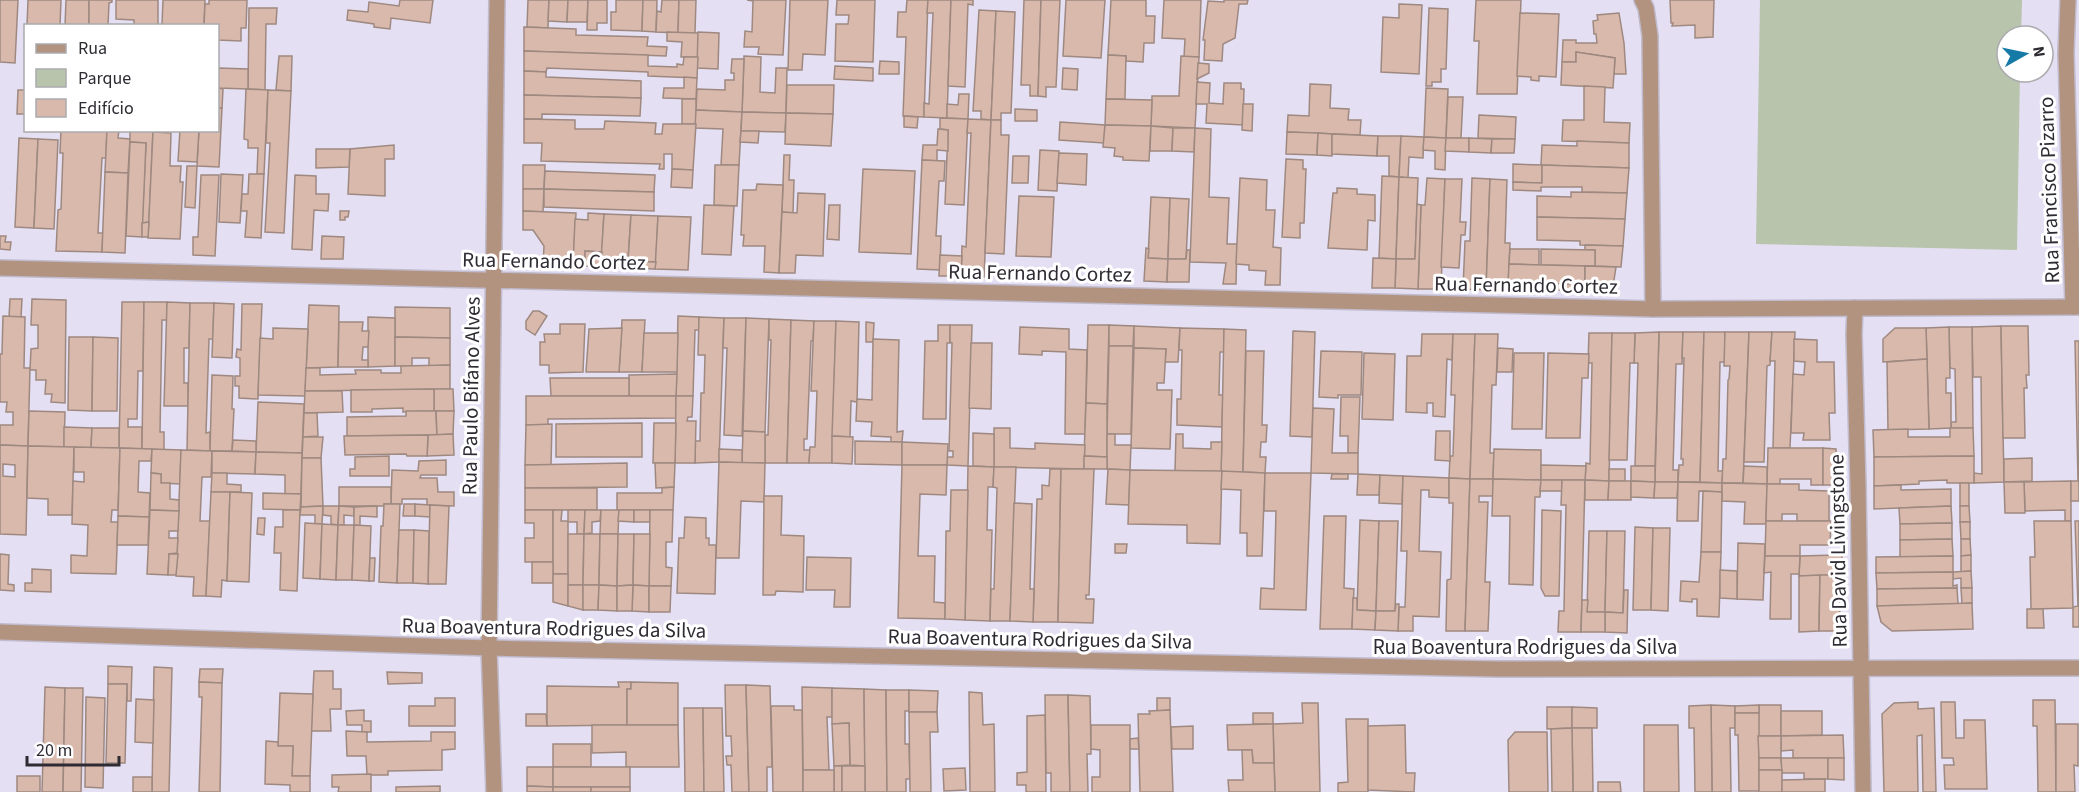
<svg xmlns="http://www.w3.org/2000/svg" width="2079" height="792" font-family="'Source Sans 3',sans-serif">
<style>
.green{fill:#b8c4ac}
.building{fill:#dab9ad;stroke:#9e8981;stroke-width:1.5;fill-rule:evenodd}
.lines{fill:none;stroke-linecap:round;stroke-linejoin:round}
.street-casing{stroke:#c0bbcd;stroke-width:18}
.street{stroke:#b29380;stroke-width:15}
.labels{text-anchor:middle;stroke-width:6;stroke-linejoin:round;paint-order:stroke}
.street-label{font-size:21px;fill:#2e2b33;stroke:#fff}
</style>
<rect width="100%" height="100%" fill="#e5dff3"/>
<polygon class="green" points="1760,0 2022,0 2021,36 2007,36 2007,72 2020,72 2017,250 1756,244"/>
<g class="building">
<polygon points="0,0 18,0 15,63 0,62"/>
<polygon points="28,0 61,0 60,26 27,26"/>
<polygon points="66,0 89,0 89,26 65,26"/>
<polygon points="89,0 112,0 112,2 109,3 108,26 89,26"/>
<polygon points="116,0 158,0 158,26 134,26 134,20 116,19"/>
<polygon points="163,0 205,0 204,26 162,25"/>
<polygon points="209,0 247,0 246,28 241,28 241,41 218,40 218,26 204,26 205,4 209,4"/>
<polygon points="400,0 433,0 430,23 391,18 390,29 374,27 374,24 347,20 348,10 368,12 369,2 399,6"/>
<polygon points="528,0 549,0 548,28 527,27"/>
<polygon points="549,0 568,0 567,22 548,21"/>
<polygon points="568,0 588,0 587,22 567,22"/>
<polygon points="588,0 607,0 607,23 597,23 597,30 587,30"/>
<polygon points="616,0 643,0 642,31 611,30 611,12 616,12"/>
<polygon points="643,0 657,0 656,32 642,31"/>
<polygon points="662,0 679,0 678,33 656,32 657,11 661,12"/>
<polygon points="679,0 696,0 695,33 678,33"/>
<polygon points="747,0 786,0 783,55 758,54 759,47 744,47 745,31 752,32 753,1"/>
<polygon points="790,0 828,0 825,55 803,54 802,70 788,70"/>
<polygon points="837,0 875,0 873,62 835,61 836,24 848,24 849,15 836,15"/>
<polygon points="907,0 928,0 924,117 903,116 906,37 897,37 898,12 906,12"/>
<polygon points="928,0 951,0 947,118 924,117 924,103 929,104 933,13 927,13"/>
<polygon points="951,0 973,0 973,5 968,4 965,87 948,86"/>
<polygon points="1024,0 1041,0 1038,96 1030,96 1030,85 1021,85"/>
<polygon points="1041,0 1060,0 1056,87 1046,87 1046,97 1038,96"/>
<polygon points="1066,0 1105,0 1101,58 1063,56"/>
<polygon points="1111,0 1146,0 1146,16 1155,16 1154,43 1144,43 1143,62 1126,61 1126,56 1108,55"/>
<polygon points="1164,0 1201,0 1199,57 1184,57 1185,39 1162,38"/>
<polygon points="1224,0 1248,0 1247,4 1239,4 1235,38 1223,44 1222,61 1204,60 1205,40 1203,40 1208,1 1224,2"/>
<polygon points="1476,0 1521,0 1517,94 1477,94 1479,41 1474,41"/>
<polygon points="1670,0 1714,0 1713,37 1695,38 1695,25 1672,26 1673,23 1671,23"/>
<polygon points="1399,4 1422,5 1419,74 1381,72 1383,17 1399,18"/>
<polygon points="249,8 277,8 276,24 266,24 265,90 248,89"/>
<polygon points="1429,8 1448,9 1446,69 1441,69 1441,82 1432,82 1432,86 1426,86"/>
<polygon points="979,10 996,11 991,120 981,119 981,111 973,111"/>
<polygon points="996,11 1015,12 1011,113 1001,113 1001,120 991,120"/>
<polygon points="1520,13 1559,14 1556,77 1539,76 1539,81 1531,80 1531,77 1517,76"/>
<polygon points="1619,13 1624,43 1626,74 1614,74 1615,58 1576,52 1576,62 1562,62 1563,40 1576,40 1576,43 1597,43 1596,34 1594,34 1593,21 1598,20 1597,15"/>
<polygon points="524,27 576,29 576,35 648,37 647,46 667,47 666,56 524,51"/>
<polygon points="667,32 699,33 698,57 681,57 682,42 667,41"/>
<polygon points="698,32 719,33 718,69 697,68"/>
<polygon points="524,51 648,55 648,66 677,67 677,64 683,65 684,57 698,57 697,78 648,76 648,72 547,68 546,72 524,71"/>
<polygon points="1576,52 1615,58 1613,88 1561,85 1562,62 1576,62"/>
<polygon points="1108,55 1126,56 1125,99 1106,99"/>
<polygon points="279,56 292,56 291,91 276,90"/>
<polygon points="744,56 761,57 760,92 775,93 776,68 787,68 786,113 742,112"/>
<polygon points="1181,56 1199,57 1195,128 1151,126 1152,96 1179,96"/>
<polygon points="732,59 744,59 742,112 696,110 697,89 725,90 725,80 734,80 734,73 731,73"/>
<polygon points="880,61 899,62 899,74 879,74"/>
<polygon points="1198,63 1209,64 1209,73 1197,79"/>
<polygon points="835,66 873,68 873,81 834,79"/>
<polygon points="218,68 248,69 248,89 218,88"/>
<polygon points="1063,68 1078,69 1077,90 1062,89"/>
<polygon points="524,71 546,72 546,77 641,81 641,98 524,95"/>
<polygon points="684,77 697,78 696,99 663,98 664,88 684,88"/>
<polygon points="1197,82 1210,83 1209,103 1223,104 1224,83 1241,83 1241,89 1244,89 1243,125 1206,123 1207,104 1196,104"/>
<polygon points="1310,84 1331,85 1330,108 1349,109 1348,120 1361,120 1360,135 1287,132 1288,115 1309,116"/>
<polygon points="787,85 834,85 833,114 786,113"/>
<polygon points="1584,86 1605,87 1604,122 1630,123 1629,143 1562,141 1563,120 1584,120"/>
<polygon points="218,88 223,89 222,108 218,108"/>
<polygon points="1426,88 1448,89 1446,138 1424,137"/>
<polygon points="246,89 268,90 264,174 257,174 258,148 248,148 248,140 244,139"/>
<polygon points="18,90 26,90 26,114 17,114"/>
<polygon points="268,90 291,91 284,233 265,232 270,143 266,143"/>
<polygon points="959,94 969,94 968,119 947,118 947,104 958,105"/>
<polygon points="524,95 641,98 640,116 542,114 542,119 524,119"/>
<polygon points="1448,97 1463,97 1461,138 1446,138"/>
<rect x="682" y="99" width="14" height="25"/>
<polygon points="1106,99 1152,100 1151,126 1105,125"/>
<polygon points="1243,104 1253,104 1252,131 1242,130"/>
<polygon points="218,108 222,108 219,167 197,166 199,130 218,130"/>
<polygon points="1015,109 1037,110 1037,121 1015,121"/>
<polygon points="696,110 742,112 739,165 721,165 723,129 695,128"/>
<polygon points="742,112 786,113 785,132 741,131"/>
<polygon points="786,113 833,114 831,146 785,144"/>
<polygon points="1479,115 1516,117 1515,139 1478,138"/>
<polygon points="904,116 918,117 917,128 904,127"/>
<polygon points="940,118 968,119 964,205 945,204 948,130 940,129"/>
<polygon points="524,119 575,120 575,129 604,129 605,121 656,123 655,134 662,134 663,124 696,124 693,170 672,169 672,154 664,154 664,169 659,169 660,164 541,161 542,143 524,143"/>
<polygon points="968,119 991,120 984,277 961,276 962,246 966,247 971,133 967,133"/>
<polygon points="991,120 1001,120 1001,135 1009,135 1004,254 985,253"/>
<polygon points="1060,122 1105,125 1104,143 1059,140"/>
<polygon points="1105,125 1151,126 1149,161 1123,160 1123,157 1114,156 1115,148 1103,147"/>
<polygon points="1151,126 1173,128 1172,151 1150,151"/>
<polygon points="1173,128 1195,128 1194,152 1172,151"/>
<polygon points="1195,128 1211,129 1209,197 1229,198 1227,244 1237,244 1236,284 1223,284 1226,263 1190,262"/>
<polygon points="938,129 948,130 948,151 937,150 937,161 922,160 923,145 937,145"/>
<polygon points="61,130 107,130 106,158 102,158 98,233 103,233 102,252 56,251 58,210 61,209 63,153 60,153"/>
<polygon points="107,130 119,130 118,138 130,139 128,173 105,172"/>
<polygon points="130,130 153,130 149,222 142,223 146,143 130,142"/>
<polygon points="180,130 199,130 197,162 178,161"/>
<polygon points="741,131 759,131 758,143 740,142"/>
<polygon points="153,132 171,133 170,166 181,166 180,182 183,182 180,239 148,238"/>
<polygon points="1287,132 1318,133 1317,155 1286,154"/>
<polygon points="1318,133 1332,134 1332,156 1317,155"/>
<polygon points="1332,134 1378,136 1377,156 1332,154"/>
<polygon points="1378,136 1401,136 1399,177 1389,176 1389,156 1377,156"/>
<polygon points="1401,136 1424,137 1423,158 1409,157 1408,178 1399,177"/>
<polygon points="1424,137 1446,138 1445,170 1435,169 1435,151 1423,150"/>
<polygon points="19,138 38,139 34,228 15,227"/>
<polygon points="1446,138 1469,138 1469,152 1445,151"/>
<polygon points="1469,138 1492,139 1491,153 1469,152"/>
<polygon points="38,139 58,140 54,229 34,228"/>
<polygon points="1492,139 1515,139 1514,153 1491,153"/>
<polygon points="1577,141 1629,143 1629,168 1541,165 1542,145 1577,146"/>
<polygon points="130,142 146,143 142,237 126,236"/>
<polygon points="394,145 394,159 385,159 385,196 348,194 350,149"/>
<polygon points="316,149 350,149 349,167 316,168"/>
<polygon points="1040,150 1059,151 1057,191 1038,190"/>
<polygon points="1059,153 1087,154 1086,185 1057,183"/>
<polygon points="784,155 790,155 789,180 794,180 793,213 782,212"/>
<polygon points="1013,156 1029,156 1028,183 1012,183"/>
<polygon points="1286,159 1303,160 1303,169 1306,169 1304,223 1300,223 1300,238 1282,237"/>
<polygon points="922,160 945,161 944,181 939,181 936,236 941,236 940,270 917,269"/>
<polygon points="1513,164 1542,165 1542,183 1513,182"/>
<polygon points="523,165 545,165 544,189 523,189"/>
<polygon points="715,165 739,165 737,206 714,205"/>
<polygon points="1542,165 1629,168 1627,193 1582,192 1582,187 1541,187 1541,191 1513,190 1513,182 1542,183"/>
<polygon points="187,166 197,166 195,208 185,207"/>
<polygon points="672,169 693,170 692,188 671,187"/>
<polygon points="863,169 915,171 911,254 859,252"/>
<polygon points="545,171 655,175 654,192 544,189"/>
<polygon points="105,172 128,173 125,253 102,252"/>
<polygon points="221,174 243,175 240,223 219,222"/>
<polygon points="249,174 264,174 261,238 245,237 247,211 241,211 242,194 248,194"/>
<polygon points="201,175 219,175 215,256 193,255 193,237 198,237"/>
<polygon points="295,175 316,176 316,194 329,194 328,211 314,210 312,250 292,249"/>
<polygon points="1382,176 1399,177 1396,259 1379,258"/>
<polygon points="1399,177 1418,178 1415,259 1396,259"/>
<polygon points="1240,178 1267,180 1266,210 1275,210 1273,247 1281,248 1280,285 1265,285 1266,271 1249,270 1249,265 1236,264"/>
<polygon points="1427,178 1445,179 1441,289 1418,289 1421,205 1425,205"/>
<polygon points="1472,178 1490,179 1486,290 1463,289 1465,241 1470,241"/>
<polygon points="1445,179 1462,179 1460,222 1466,222 1465,235 1461,235 1459,268 1441,267"/>
<polygon points="1490,179 1507,180 1505,243 1510,243 1508,290 1486,290"/>
<polygon points="757,184 783,185 779,273 764,272 765,246 743,246 744,235 741,235 743,190 756,190"/>
<polygon points="1337,188 1357,189 1357,194 1375,195 1375,221 1368,220 1367,250 1328,248 1333,193 1337,193"/>
<polygon points="523,189 544,189 543,212 523,211"/>
<polygon points="544,189 654,192 654,211 544,207"/>
<polygon points="1571,192 1627,193 1625,219 1537,217 1537,196 1571,197"/>
<polygon points="798,193 825,194 823,256 796,255 795,273 779,273 782,212 797,213"/>
<polygon points="1019,196 1054,197 1051,257 1016,256"/>
<polygon points="1151,197 1170,198 1168,259 1148,258"/>
<polygon points="1170,198 1189,199 1186,259 1168,259"/>
<polygon points="1417,204 1421,205 1418,289 1395,288 1396,259 1415,259"/>
<polygon points="704,205 734,206 731,255 702,254"/>
<polygon points="829,205 840,205 839,240 827,239"/>
<polygon points="340,211 349,211 348,217 345,217 345,220 340,220"/>
<polygon points="523,211 576,213 573,266 543,265 544,246 533,230 523,230"/>
<polygon points="588,213 604,214 602,252 585,251 585,266 573,266 575,219 588,220"/>
<polygon points="604,214 631,215 628,261 601,260"/>
<polygon points="631,215 658,216 656,262 628,261"/>
<polygon points="658,216 691,217 688,270 655,269"/>
<polygon points="1537,217 1625,219 1623,246 1580,245 1580,241 1537,240"/>
<polygon points="149,222 148,237 142,237 142,223"/>
<polygon points="0,236 6,236 5,242 11,242 10,250 0,249"/>
<polygon points="322,236 344,237 343,259 321,259"/>
<polygon points="1585,245 1623,246 1621,267 1595,266 1595,250 1585,250"/>
<polygon points="1146,248 1149,249 1148,258 1168,259 1167,282 1144,281"/>
<polygon points="1510,249 1539,249 1539,265 1509,264"/>
<polygon points="1541,249 1595,250 1595,266 1541,265"/>
<polygon points="1187,250 1190,250 1189,282 1167,282 1168,259 1186,259"/>
<polygon points="585,251 602,252 601,267 585,266"/>
<polygon points="940,255 962,256 961,276 939,276"/>
<polygon points="1373,258 1396,259 1395,288 1372,288"/>
<polygon points="601,260 628,261 628,268 601,267"/>
<polygon points="628,261 656,262 655,269 628,268"/>
<polygon points="1509,264 1585,266 1585,284 1508,283"/>
<polygon points="1585,266 1616,267 1614,280 1602,288 1594,290 1558,290 1558,284 1585,284"/>
<rect x="1517" y="283" width="17" height="7"/>
<polygon points="10,299 22,299 21,317 9,317"/>
<polygon points="32,299 66,300 65,403 51,402 52,394 45,394 46,380 36,380 36,370 30,370 31,349 38,348 38,325 31,325"/>
<polygon points="122,302 144,302 143,371 138,371 137,419 128,419 128,427 142,427 142,449 119,448"/>
<polygon points="144,302 167,302 167,320 162,320 160,432 164,432 164,450 142,449"/>
<polygon points="167,302 190,303 189,348 184,348 184,383 188,383 188,406 164,406"/>
<polygon points="190,303 214,303 213,339 209,339 206,433 210,432 210,451 187,450"/>
<polygon points="214,303 234,304 232,358 212,357"/>
<polygon points="242,304 262,304 258,399 239,398 239,386 235,386 235,376 240,376 240,358 236,357 237,349 241,350"/>
<polygon points="309,305 339,306 338,367 306,368"/>
<polygon points="395,307 450,308 450,338 395,337"/>
<polygon points="533,311 539,311 547,316 535,335 526,329 526,321"/>
<polygon points="3,316 25,317 24,368 30,368 28,446 0,445 0,425 13,425 13,412 6,412 7,402 0,402 0,354 2,354"/>
<polygon points="678,316 699,317 699,330 695,330 693,396 676,396"/>
<polygon points="368,317 395,318 395,366 368,367"/>
<polygon points="699,317 724,318 719,462 695,463 695,441 700,441 701,393 704,393 705,355 698,355"/>
<polygon points="724,318 746,318 742,436 724,435 727,348 723,348"/>
<polygon points="746,318 769,319 765,432 743,431"/>
<polygon points="769,319 791,320 787,463 765,463 765,435 768,435 771,340 769,340"/>
<polygon points="622,320 645,320 642,372 619,372"/>
<polygon points="791,320 814,321 813,341 811,341 807,439 804,439 804,450 810,450 809,463 787,463"/>
<polygon points="814,321 836,321 832,463 809,463 810,447 815,447 817,391 811,391"/>
<polygon points="836,321 859,322 857,402 851,401 850,437 832,436"/>
<polygon points="339,322 363,322 362,331 369,331 368,347 363,347 362,360 368,360 368,367 338,367"/>
<polygon points="866,322 874,323 873,342 866,342"/>
<polygon points="560,324 585,324 583,372 549,373 549,365 540,365 540,342 545,342 544,334 560,334"/>
<polygon points="938,325 950,325 950,343 947,343 946,419 923,419 925,341 938,341"/>
<polygon points="950,325 972,325 968,466 947,465 947,457 953,457 953,451 949,451 952,343 950,342"/>
<polygon points="1088,325 1109,325 1107,404 1086,403"/>
<polygon points="1109,325 1134,326 1133,346 1109,346"/>
<polygon points="1134,326 1180,328 1178,362 1165,362 1166,349 1134,348"/>
<polygon points="2001,326 2004,482 1974,483 1974,473 1982,474 1981,377 1973,377 1972,327"/>
<polygon points="2001,326 2028,326 2029,375 2026,375 2027,388 2024,388 2025,438 2003,438"/>
<polygon points="1020,327 1069,329 1069,349 1087,350 1085,434 1065,434 1066,352 1042,351 1042,355 1019,354"/>
<polygon points="1949,327 1972,327 1973,428 1951,428 1951,422 1956,422 1955,369 1950,368"/>
<polygon points="1949,327 1950,378 1946,378 1946,393 1951,393 1951,428 1929,429 1926,328"/>
<polygon points="273,328 308,329 305,396 258,395 260,338 273,339"/>
<polygon points="622,328 619,372 586,372 589,329"/>
<polygon points="1180,328 1224,329 1224,352 1220,352 1219,395 1223,395 1222,427 1177,425 1177,399 1181,399 1181,394 1182,350 1179,350"/>
<polygon points="1895,328 1926,328 1927,359 1883,362 1883,339"/>
<polygon points="1224,329 1246,330 1243,472 1221,472"/>
<polygon points="1293,331 1315,332 1312,437 1290,436"/>
<polygon points="1659,332 1683,332 1682,364 1676,364 1673,470 1678,470 1678,482 1655,482"/>
<polygon points="1659,332 1655,466 1635,466 1638,363 1634,363 1635,333"/>
<polygon points="1683,332 1704,332 1700,482 1678,482 1679,465 1683,465 1683,459 1681,459 1684,358 1682,358"/>
<polygon points="1704,332 1725,332 1725,362 1720,362 1718,471 1723,471 1722,483 1700,482"/>
<polygon points="1725,332 1749,332 1743,483 1722,483 1723,459 1726,459 1728,380 1729,379 1730,366 1724,366"/>
<polygon points="1749,332 1772,332 1770,365 1767,366 1764,462 1744,462"/>
<polygon points="1772,332 1795,332 1790,448 1773,448 1775,361 1770,361"/>
<polygon points="644,333 678,333 677,372 642,372"/>
<polygon points="1589,333 1612,333 1609,481 1585,480 1586,463 1590,464 1592,363 1588,363"/>
<polygon points="1612,333 1635,333 1634,363 1630,363 1627,460 1609,460"/>
<polygon points="1422,334 1453,334 1452,360 1447,359 1445,417 1433,416 1433,403 1427,403 1427,413 1406,412 1407,356 1421,356"/>
<polygon points="1453,334 1475,334 1470,479 1449,478 1450,456 1453,456 1455,395 1451,395"/>
<polygon points="1475,334 1498,334 1496,385 1492,385 1490,453 1494,453 1493,479 1470,479"/>
<polygon points="69,337 93,337 92,411 68,410"/>
<polygon points="93,337 118,338 117,411 92,411"/>
<polygon points="395,337 450,338 450,365 429,366 429,358 412,358 412,366 395,366"/>
<polygon points="873,339 899,340 897,432 903,431 902,442 891,442 891,437 871,436 872,422 856,421 857,399 872,400"/>
<polygon points="1794,339 1817,340 1817,362 1834,362 1835,413 1829,413 1830,440 1803,440 1804,433 1791,433 1793,374 1804,375 1805,362 1794,361"/>
<polygon points="2075,341 2079,341 2079,481 2078,481"/>
<polygon points="971,343 992,343 991,409 969,408"/>
<polygon points="1109,346 1133,346 1131,434 1107,434"/>
<polygon points="1134,348 1166,349 1164,383 1157,383 1157,390 1172,390 1170,449 1131,448"/>
<polygon points="1498,348 1513,349 1512,372 1497,372"/>
<polygon points="1246,351 1264,351 1262,425 1267,425 1266,442 1261,442 1260,457 1266,457 1265,473 1243,472"/>
<polygon points="1321,351 1362,352 1361,395 1338,395 1338,398 1319,397"/>
<polygon points="1364,353 1395,354 1393,420 1362,419"/>
<polygon points="1514,353 1544,353 1542,429 1512,429"/>
<polygon points="1548,353 1589,354 1588,378 1582,378 1580,438 1546,438"/>
<polygon points="1927,359 1929,429 1888,430 1887,362"/>
<polygon points="450,365 450,389 305,391 306,368 320,368 320,375 356,374 355,370 381,370 381,373 401,373 401,366"/>
<polygon points="677,374 676,396 629,396 629,375"/>
<polygon points="212,375 233,376 232,409 234,409 232,451 210,451"/>
<polygon points="550,378 629,378 629,396 551,396"/>
<polygon points="434,389 453,389 454,411 434,411"/>
<polygon points="434,389 434,411 403,412 403,408 372,409 372,412 351,412 351,390"/>
<polygon points="305,391 342,391 343,412 304,413"/>
<polygon points="526,396 676,396 676,418 548,419 548,425 526,425"/>
<polygon points="676,396 693,396 692,417 688,417 687,421 696,421 695,463 675,463"/>
<polygon points="1341,397 1360,397 1358,453 1348,453 1348,436 1340,436"/>
<polygon points="258,402 304,404 302,453 256,452"/>
<polygon points="1086,403 1107,404 1107,457 1084,456"/>
<polygon points="1313,408 1334,409 1332,453 1358,453 1358,474 1311,473"/>
<polygon points="29,411 65,412 64,447 28,446"/>
<polygon points="406,411 436,411 437,435 347,436 347,417 406,416"/>
<polygon points="436,411 454,411 453,434 437,435"/>
<polygon points="304,413 317,413 318,436 303,437"/>
<polygon points="642,423 642,457 556,457 556,424"/>
<polygon points="654,423 676,423 675,463 653,463"/>
<polygon points="552,424 551,465 525,465 526,425"/>
<polygon points="64,427 92,428 91,448 64,447"/>
<polygon points="92,428 119,428 119,448 91,448"/>
<polygon points="994,428 1010,428 1010,448 1035,449 1035,443 1085,445 1084,469 994,467"/>
<polygon points="1950,428 1973,428 1974,456 1874,457 1873,430 1908,429 1908,437 1950,437"/>
<polygon points="743,431 765,432 765,463 742,463"/>
<polygon points="1436,431 1450,431 1450,461 1435,460"/>
<polygon points="973,433 994,434 994,467 973,466"/>
<polygon points="453,434 454,455 427,456 428,435"/>
<polygon points="1107,434 1115,434 1115,445 1131,445 1130,470 1107,469"/>
<polygon points="1176,434 1183,434 1183,448 1211,449 1211,442 1222,442 1221,472 1175,471"/>
<polygon points="428,435 427,456 407,456 406,454 345,455 344,436"/>
<polygon points="832,436 853,437 852,464 832,463"/>
<polygon points="303,437 323,437 321,458 302,458"/>
<polygon points="233,440 256,441 256,452 232,451"/>
<polygon points="855,441 902,442 902,465 855,464"/>
<polygon points="902,442 948,444 947,465 902,465"/>
<path d="M0,445L28,446L26,535L0,534ZM3,464L15,465V477L3,476Z"/>
<polygon points="28,446 74,447 72,515 48,515 48,499 27,498"/>
<polygon points="74,447 120,448 118,510 112,510 111,522 118,522 116,574 71,573 71,555 87,556 88,525 72,524 73,481 84,482 84,472 74,472"/>
<polygon points="120,448 152,449 151,461 139,461 138,492 150,493 149,517 118,516"/>
<polygon points="1768,448 1823,448 1823,485 1811,485 1811,479 1780,479 1780,484 1767,484"/>
<polygon points="1823,448 1836,449 1837,485 1823,485"/>
<polygon points="152,449 181,450 180,484 161,483 161,474 151,473"/>
<polygon points="719,449 742,450 742,463 719,462"/>
<polygon points="1494,449 1541,450 1541,480 1493,479"/>
<polygon points="181,450 212,451 211,477 202,477 200,521 210,521 206,596 193,596 194,577 176,576"/>
<polygon points="212,451 256,452 255,474 212,473"/>
<polygon points="256,452 302,453 301,494 285,494 285,475 255,474"/>
<polygon points="389,456 389,476 350,476 350,469 355,469 355,457"/>
<polygon points="1084,456 1107,457 1107,469 1084,469"/>
<polygon points="1974,456 1974,483 1947,483 1947,480 1919,481 1919,484 1874,486 1874,457"/>
<polygon points="302,458 321,458 323,506 301,507"/>
<polygon points="2032,458 2032,481 2004,482 2004,459"/>
<polygon points="446,460 446,475 421,475 420,478 437,478 438,492 454,492 454,506 427,505 427,499 402,499 402,504 391,504 392,470 418,471 419,461"/>
<polygon points="719,462 765,463 764,502 741,501 739,558 716,558"/>
<polygon points="627,463 627,487 525,488 525,465"/>
<polygon points="655,463 675,463 674,487 656,488"/>
<polygon points="902,465 947,465 946,495 920,494 918,556 935,556 934,602 945,603 945,619 898,618"/>
<polygon points="1541,465 1586,466 1585,480 1541,480"/>
<polygon points="968,466 994,467 993,487 988,487 987,530 992,530 990,621 965,620"/>
<polygon points="1631,466 1655,466 1655,482 1631,481"/>
<polygon points="1744,466 1767,467 1767,484 1743,483"/>
<polygon points="994,467 1016,467 1010,621 990,621 991,589 994,589 997,488 993,487"/>
<polygon points="1050,469 1061,469 1058,622 1033,622 1037,499 1042,499 1042,485 1049,486"/>
<polygon points="1061,469 1094,469 1089,595 1086,595 1086,599 1094,599 1093,623 1058,622"/>
<polygon points="1108,469 1130,470 1129,505 1106,504"/>
<rect x="1609" y="469" width="16" height="12"/>
<polygon points="1130,470 1222,471 1220,544 1187,543 1187,525 1128,524"/>
<polygon points="1222,471 1265,473 1262,556 1247,556 1247,533 1240,533 1241,490 1221,489"/>
<polygon points="151,473 161,474 161,483 170,483 170,499 179,500 179,511 150,510"/>
<polygon points="212,473 227,473 227,484 241,485 241,492 211,492"/>
<polygon points="1265,473 1311,473 1306,610 1260,609 1261,588 1274,589 1276,511 1264,511"/>
<polygon points="1332,474 1348,474 1348,479 1331,479"/>
<polygon points="1358,474 1380,475 1379,495 1357,495"/>
<polygon points="1380,475 1403,476 1402,504 1379,503"/>
<polygon points="1403,476 1449,478 1449,498 1429,497 1429,490 1421,490 1419,551 1441,552 1439,617 1413,616 1413,631 1398,631 1399,607 1405,607 1407,551 1401,551"/>
<polygon points="1449,478 1470,479 1465,631 1446,631 1447,580 1451,579 1453,503 1449,503"/>
<polygon points="1470,479 1493,479 1493,496 1479,496 1479,502 1488,502 1485,582 1490,582 1488,631 1465,631"/>
<polygon points="1493,479 1541,480 1540,497 1535,497 1533,585 1509,584 1510,516 1492,516"/>
<polygon points="1541,480 1562,480 1562,491 1540,491"/>
<polygon points="1562,480 1585,480 1581,632 1558,632 1559,611 1564,611 1566,505 1561,505"/>
<polygon points="1585,480 1609,481 1608,500 1585,500"/>
<polygon points="1609,481 1631,481 1631,500 1608,500"/>
<polygon points="1631,481 1655,482 1654,498 1631,497"/>
<polygon points="2071,481 2071,521 2065,521 2065,510 2025,511 2024,482"/>
<rect x="2071" y="481" width="8" height="20"/>
<polygon points="1655,482 1678,482 1677,498 1654,498"/>
<polygon points="1678,482 1722,483 1722,492 1699,491 1698,521 1677,521"/>
<polygon points="2004,482 2024,482 2025,513 2005,513"/>
<polygon points="1722,483 1767,484 1766,524 1744,524 1745,502 1722,501"/>
<rect x="1960" y="483" width="9" height="23"/>
<polygon points="1767,484 1799,484 1799,490 1829,491 1829,521 1797,521 1797,514 1782,514 1782,521 1766,521"/>
<polygon points="1901,485 1901,490 1951,489 1951,506 1874,509 1874,486"/>
<polygon points="339,487 391,487 391,504 384,504 384,506 339,506"/>
<polygon points="674,487 673,510 617,510 617,493 662,493 662,488"/>
<rect x="525" y="488" width="72" height="22"/>
<polygon points="951,490 968,490 965,620 945,619 946,531 950,531"/>
<polygon points="1703,491 1722,492 1721,552 1701,552"/>
<polygon points="211,492 230,492 227,581 222,580 221,597 206,596"/>
<polygon points="230,492 252,493 249,582 227,581"/>
<polygon points="263,493 301,494 300,510 263,509"/>
<polygon points="764,496 782,496 781,535 804,536 803,592 776,591 775,595 763,595"/>
<polygon points="1014,503 1032,504 1030,589 1034,589 1033,622 1010,621"/>
<polygon points="384,504 400,504 397,583 379,582 381,526 383,526"/>
<polygon points="404,504 415,504 415,516 403,516"/>
<polygon points="415,504 430,505 430,517 415,516"/>
<polygon points="430,505 449,506 446,584 428,584"/>
<polygon points="323,506 322,524 315,524 315,515 300,515 301,507"/>
<polygon points="323,506 339,506 338,525 331,524 331,516 323,515"/>
<polygon points="339,506 354,507 354,516 344,515 344,525 338,525"/>
<polygon points="377,506 377,517 360,516 360,526 354,525 354,507"/>
<polygon points="1951,506 1952,523 1900,524 1899,508"/>
<polygon points="1960,506 1969,506 1970,522 1960,522"/>
<polygon points="150,510 179,511 178,531 169,531 169,538 178,538 177,553 169,554 168,575 147,574"/>
<polygon points="283,510 300,510 297,591 280,590 281,553 274,553 275,527 283,527"/>
<polygon points="525,510 553,510 553,562 525,562 525,538 534,538 534,523 525,523"/>
<polygon points="553,510 562,510 561,521 568,521 568,574 553,574"/>
<polygon points="568,510 585,510 584,534 577,534 577,522 568,522"/>
<polygon points="585,510 601,510 600,521 592,522 592,533 584,534"/>
<polygon points="601,510 619,510 618,534 600,534"/>
<polygon points="619,510 634,510 634,522 618,521"/>
<rect x="634" y="510" width="16" height="12"/>
<polygon points="650,510 673,510 672,542 666,542 666,567 672,568 671,586 649,586"/>
<polygon points="1542,510 1561,511 1559,596 1545,596 1541,588"/>
<polygon points="118,516 149,517 148,545 117,545"/>
<polygon points="1324,516 1346,516 1344,588 1354,589 1352,629 1320,629"/>
<polygon points="685,517 706,518 706,538 709,538 709,545 716,545 715,594 677,593 679,538 684,538"/>
<polygon points="258,518 265,518 264,535 257,534"/>
<polygon points="1360,520 1379,521 1376,611 1357,610"/>
<polygon points="1379,521 1398,521 1395,611 1376,611"/>
<polygon points="1766,521 1831,521 1830,545 1800,545 1800,556 1765,556"/>
<polygon points="2034,521 2071,521 2073,608 2031,609 2030,557 2035,557"/>
<polygon points="2075,521 2079,521 2079,627 2073,627 2073,607 2078,606"/>
<polygon points="1960,522 1970,522 1970,539 1961,539"/>
<polygon points="305,523 322,524 320,579 303,578"/>
<polygon points="1952,523 1952,539 1900,540 1900,524"/>
<polygon points="322,524 338,525 336,580 320,579"/>
<polygon points="338,525 354,525 352,580 336,580"/>
<polygon points="354,525 371,526 369,581 352,580"/>
<polygon points="1635,527 1653,528 1651,610 1633,610"/>
<polygon points="1653,528 1670,528 1668,611 1651,610"/>
<polygon points="399,530 414,530 413,583 397,583"/>
<polygon points="414,530 429,531 428,584 413,583"/>
<polygon points="1589,531 1607,531 1605,612 1587,612"/>
<polygon points="1607,531 1625,531 1623,613 1605,612"/>
<polygon points="568,534 584,534 583,585 568,585"/>
<polygon points="584,534 600,534 599,585 583,585"/>
<polygon points="600,534 618,534 617,586 599,585"/>
<polygon points="618,534 634,534 633,585 617,586"/>
<polygon points="634,534 650,534 649,586 633,585"/>
<polygon points="1952,539 1953,556 1900,557 1900,540"/>
<polygon points="1961,539 1970,539 1971,555 1961,556"/>
<polygon points="1738,543 1765,544 1763,600 1737,599"/>
<polygon points="1115,544 1127,544 1126,553 1115,553"/>
<polygon points="1701,552 1721,552 1719,617 1697,616 1697,599 1692,599 1692,602 1680,601 1681,581 1699,582"/>
<polygon points="0,554 9,555 8,584 14,585 14,591 0,590"/>
<polygon points="169,554 178,554 176,575 168,575"/>
<polygon points="1838,555 1842,555 1842,575 1799,576 1800,556"/>
<polygon points="1971,555 1971,571 1961,572 1961,556"/>
<polygon points="1765,556 1800,556 1799,574 1791,574 1791,619 1770,619 1771,572 1764,573"/>
<polygon points="1953,556 1953,572 1876,573 1876,557"/>
<polygon points="807,557 851,558 850,607 834,607 835,590 806,590"/>
<polygon points="370,558 375,558 374,581 369,581"/>
<rect x="532" y="562" width="21" height="21"/>
<polygon points="32,569 51,570 51,592 25,591 25,583 32,583"/>
<polygon points="1720,570 1737,571 1737,599 1720,598"/>
<polygon points="1971,571 1972,588 1961,588 1961,578 1953,579 1953,572"/>
<polygon points="1953,572 1953,586 1957,585 1957,588 1877,589 1876,573"/>
<polygon points="553,574 568,574 568,606 553,602"/>
<polygon points="1820,575 1819,631 1799,632 1799,576"/>
<polygon points="1820,575 1839,575 1840,628 1836,631 1819,631"/>
<polygon points="568,585 583,585 583,610 568,606"/>
<polygon points="583,585 599,585 598,610 583,610"/>
<polygon points="599,585 617,586 617,611 598,610"/>
<polygon points="633,585 649,586 649,612 632,611"/>
<polygon points="633,585 632,611 617,611 617,586"/>
<polygon points="649,586 671,586 670,612 649,612"/>
<polygon points="1957,588 1958,604 1877,606 1877,589"/>
<polygon points="1961,588 1972,588 1972,603 1962,604"/>
<polygon points="1624,590 1628,590 1627,633 1605,632 1605,612 1623,613"/>
<polygon points="1353,598 1357,598 1357,610 1376,611 1375,630 1352,629"/>
<polygon points="1582,600 1588,600 1587,612 1605,612 1605,632 1581,632"/>
<polygon points="1972,603 1973,629 1892,631 1881,622 1877,606"/>
<polygon points="1396,604 1399,604 1398,631 1375,630 1376,611 1395,611"/>
<polygon points="2027,609 2043,609 2044,628 2027,628"/>
<polygon points="108,666 132,667 131,701 127,701 127,684 108,684"/>
<polygon points="154,667 172,668 169,792 152,792"/>
<polygon points="200,669 223,669 222,683 199,682"/>
<polygon points="314,671 333,671 333,689 341,689 341,709 330,709 331,731 311,731"/>
<polygon points="387,672 422,673 422,683 388,684"/>
<polygon points="199,682 222,683 220,792 199,792 202,697 199,697"/>
<polygon points="618,682 631,682 631,689 627,689 627,725 547,726 547,686 619,687"/>
<polygon points="631,682 678,683 678,725 627,725 627,689 631,689"/>
<polygon points="108,684 127,684 125,763 106,763"/>
<polygon points="725,685 746,685 749,792 732,792 731,765 727,765 726,756 732,756 731,736 726,736"/>
<polygon points="746,685 770,686 772,767 767,767 767,792 749,792"/>
<polygon points="45,687 65,688 63,792 42,792"/>
<polygon points="802,687 832,688 832,717 827,717 829,770 803,770"/>
<polygon points="65,688 83,688 81,792 63,792"/>
<polygon points="832,688 864,689 865,766 850,765 849,723 832,724"/>
<polygon points="864,689 886,690 887,792 865,792"/>
<polygon points="886,690 909,690 909,711 905,711 905,744 909,744 910,779 906,779 906,792 887,792"/>
<polygon points="909,690 938,691 937,712 909,712"/>
<polygon points="969,692 982,693 983,725 994,724 995,792 970,792"/>
<polygon points="280,693 313,694 310,776 292,776 293,746 278,746"/>
<polygon points="1045,695 1068,695 1070,792 1051,792 1051,773 1046,773"/>
<polygon points="1068,695 1090,696 1091,754 1087,754 1088,792 1070,792"/>
<polygon points="86,697 105,698 103,788 85,787"/>
<polygon points="435,698 455,698 455,726 409,726 409,706 435,706"/>
<polygon points="1157,698 1170,698 1170,710 1157,711"/>
<polygon points="136,699 154,700 153,743 135,742"/>
<polygon points="2033,700 2055,700 2056,792 2038,792 2037,726 2033,726"/>
<polygon points="1918,702 1918,709 1934,708 1936,792 1923,792 1922,735 1917,736 1918,792 1884,792 1882,714 1894,703"/>
<polygon points="1941,702 1955,702 1956,738 1964,738 1964,720 1985,720 1987,789 1945,789 1944,765 1954,765 1953,758 1942,758"/>
<polygon points="1302,703 1318,703 1320,792 1275,792 1273,724 1303,723"/>
<polygon points="1711,705 1735,706 1735,728 1730,728 1731,792 1712,792"/>
<polygon points="1711,705 1712,792 1695,792 1694,728 1689,728 1689,706"/>
<polygon points="1759,705 1781,705 1781,736 1758,736"/>
<polygon points="1759,705 1759,713 1735,713 1735,706"/>
<polygon points="771,706 794,706 794,710 802,710 803,792 773,792"/>
<polygon points="1547,707 1572,707 1572,728 1547,729"/>
<polygon points="1572,707 1597,708 1597,728 1572,728"/>
<polygon points="684,708 703,708 704,792 685,792"/>
<polygon points="703,708 722,708 724,792 704,792"/>
<polygon points="364,710 364,721 371,721 371,732 362,732 362,725 347,725 346,711"/>
<polygon points="1170,710 1173,792 1140,792 1138,714 1150,714 1149,711"/>
<polygon points="1781,711 1822,711 1822,735 1781,736"/>
<polygon points="909,712 937,712 938,732 930,732 931,792 910,792"/>
<rect x="1253" y="713" width="20" height="11"/>
<polygon points="1735,713 1759,713 1759,791 1739,791 1738,735 1735,735"/>
<polygon points="526,714 546,714 547,726 526,726"/>
<polygon points="1045,715 1046,792 1026,792 1026,785 1017,785 1017,773 1027,772 1027,716"/>
<polygon points="1346,719 1368,719 1368,792 1338,792 1338,783 1348,782"/>
<polygon points="849,723 850,765 834,766 832,724"/>
<polygon points="1273,724 1274,763 1253,763 1252,750 1228,750 1227,725"/>
<polygon points="2056,724 2078,724 2078,766 2074,765 2075,792 2056,792"/>
<polygon points="592,725 678,725 679,767 626,767 626,752 592,753"/>
<polygon points="1091,725 1130,725 1130,792 1092,792 1092,777 1100,777 1100,750 1091,749"/>
<polygon points="1405,725 1406,773 1415,773 1414,792 1368,790 1368,726"/>
<polygon points="1644,725 1678,725 1679,792 1644,792"/>
<polygon points="1193,726 1193,749 1172,749 1171,727"/>
<polygon points="1572,728 1592,728 1593,792 1573,792"/>
<polygon points="1572,728 1573,792 1552,792 1551,729"/>
<polygon points="346,731 367,732 367,742 431,741 431,732 455,732 455,749 442,750 442,770 388,771 388,775 367,775 366,756 347,756"/>
<polygon points="1515,732 1547,732 1548,792 1509,792 1508,740"/>
<polygon points="1843,735 1844,758 1793,758 1793,750 1781,751 1781,736"/>
<polygon points="1758,736 1781,736 1781,758 1759,758"/>
<polygon points="1138,738 1139,749 1130,749 1130,739"/>
<polygon points="266,741 278,742 278,746 293,746 292,776 310,776 310,792 290,792 290,785 265,784"/>
<rect x="553" y="744" width="38" height="23"/>
<polygon points="1242,750 1252,750 1253,763 1274,763 1275,792 1229,792 1228,780 1243,780"/>
<polygon points="1759,758 1781,758 1782,770 1759,770"/>
<polygon points="1781,758 1828,758 1828,779 1804,779 1804,773 1782,773"/>
<polygon points="1828,758 1844,758 1844,780 1828,779"/>
<rect x="834" y="766" width="8" height="26"/>
<rect x="842" y="766" width="23" height="26"/>
<polygon points="527,767 553,767 553,787 527,786"/>
<rect x="553" y="767" width="77" height="20"/>
<polygon points="965,768 966,790 944,791 943,769"/>
<rect x="803" y="770" width="31" height="22"/>
<rect x="1759" y="770" width="23" height="22"/>
<polygon points="371,774 371,792 338,792 339,787 332,787 332,775"/>
<rect x="17" y="776" width="23" height="16"/>
<rect x="133" y="777" width="19" height="15"/>
<polygon points="1825,779 1825,792 1782,792 1782,780"/>
<polygon points="1598,782 1620,782 1621,792 1598,792"/>
<polygon points="440,786 440,792 396,792 396,787"/>
<polygon points="527,786 553,787 553,792 527,792"/>
<rect x="553" y="787" width="38" height="5"/>
<rect x="591" y="787" width="39" height="5"/>
</g>
<g class="lines">
<g class="street-casing">
<g id="street">
<polyline points="1642,0 1646,8 1650,36 1653,309"/>
<polyline points="2068,0 2066,53 2073,307"/>
<polyline points="0,268 1653,309 2079,307"/>
<polyline points="1855,308 1854,334 1858,486 1863,792"/>
<polyline points="0,632 489,648 1498,669 2079,668"/>
<polyline points="494,792 489,648 497,0"/>
</g>
</g>
<use href="#street" class="street"/>
</g>
<g class="labels">
<g class="street-label">
<text transform="translate(2049 190) rotate(-92)" y="7">Rua Francisco Pizarro</text>
<text transform="translate(554 261) rotate(1)" y="7">Rua Fernando Cortez</text>
<text transform="translate(1040 273) rotate(1)" y="7">Rua Fernando Cortez</text>
<text transform="translate(1526 285) rotate(1)" y="7">Rua Fernando Cortez</text>
<text transform="translate(471 396) rotate(-89)" y="7">Rua Paulo Bifano Alves</text>
<text transform="translate(1838 551) rotate(-91)" y="7">Rua David Livingstone</text>
<text transform="translate(554 628) rotate(1)" y="7">Rua Boaventura Rodrigues da Silva</text>
<text transform="translate(1040 639) rotate(1)" y="7">Rua Boaventura Rodrigues da Silva</text>
<text x="1525" y="654">Rua Boaventura Rodrigues da Silva</text>
</g>
</g>
<rect x="24" y="24" width="195" height="108" fill="#ffffff" stroke="#abaaad" stroke-width="1.5"/>
<rect x="36" y="44" width="30" height="9" fill="#b29380" stroke="#abaaad" stroke-width="1.5"/>
<text x="78" y="54" font-size="18" fill="#2e2b33">Rua</text>
<rect x="36" y="69" width="30" height="18" fill="#b8c4ac" stroke="#abaaad" stroke-width="1.5"/>
<text x="78" y="84" font-size="18" fill="#2e2b33">Parque</text>
<rect x="36" y="99" width="30" height="18" fill="#dab9ad" stroke="#abaaad" stroke-width="1.5"/>
<text x="78" y="114" font-size="18" fill="#2e2b33">Edifício</text>
<g transform="translate(2025 54) rotate(81)"><circle r="28" fill="#ffffff" stroke="#abaaad" stroke-width="1.5"/>
<path d="M0-4.5L10 22L0 15L-10 22Z" fill="#157ba6"/>
<text y="-9" font-size="16" font-weight="bold" text-anchor="middle" fill="#2e2b33">N</text>
</g>
<path d="M27 756v9h92v-9" fill="none" stroke="#2e2b33" stroke-width="3"/>
<text x="36" y="756" font-size="18" fill="#2e2b33" stroke="#ffffff" stroke-width="4.5" paint-order="stroke">20 m</text>
</svg>
